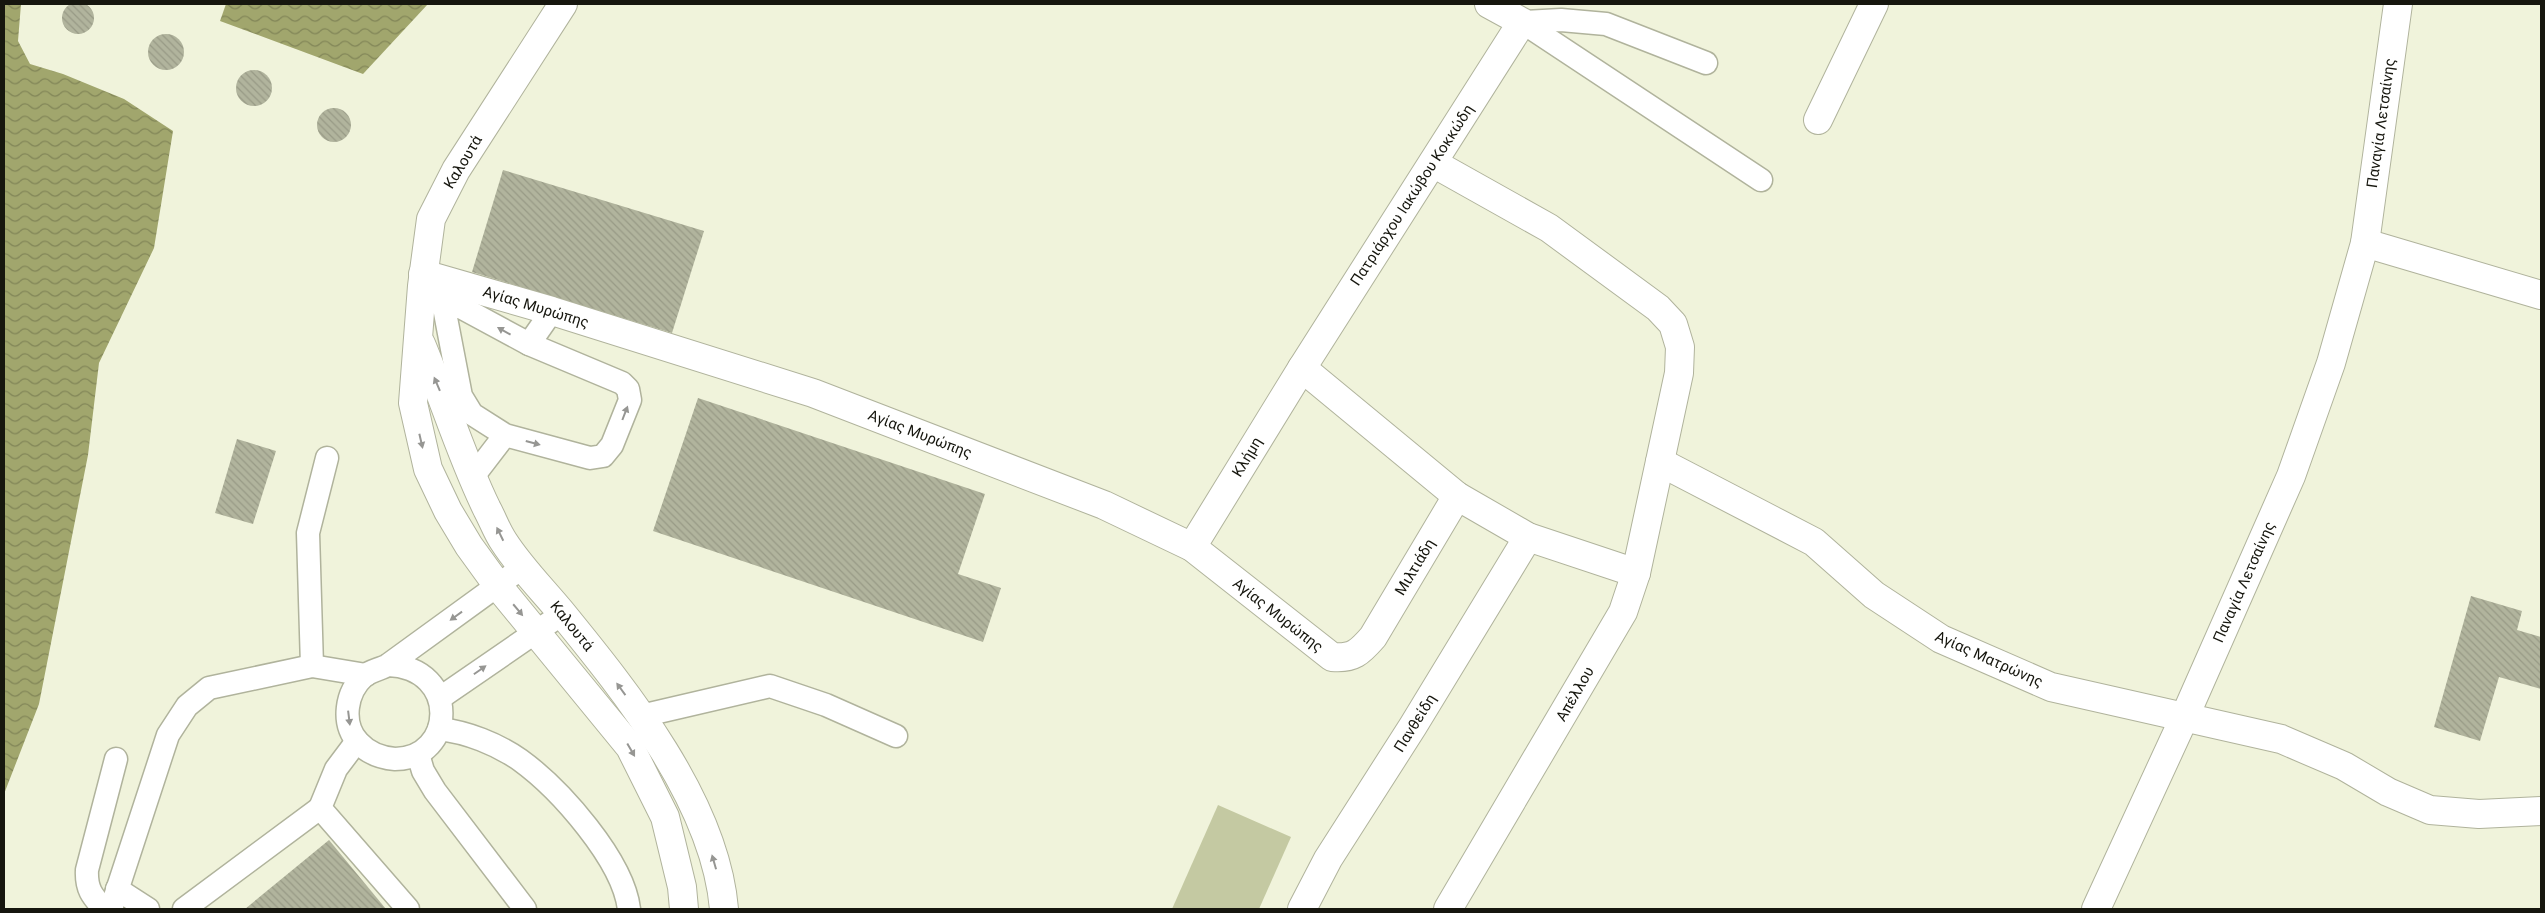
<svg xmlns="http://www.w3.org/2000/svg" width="2545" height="913" font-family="Roboto,sans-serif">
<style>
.green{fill:#c4c9a2}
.water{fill:url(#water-waves)}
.building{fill:url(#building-back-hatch)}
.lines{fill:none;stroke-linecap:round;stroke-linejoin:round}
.lane-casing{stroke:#b0b39c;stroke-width:25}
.street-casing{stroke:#b0b39c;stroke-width:30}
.secondary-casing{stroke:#b0b39c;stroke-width:30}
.primary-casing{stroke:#b0b39c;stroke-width:30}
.lane{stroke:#fff;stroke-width:22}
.street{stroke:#fff;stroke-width:28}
.secondary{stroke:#fff;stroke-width:28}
.primary{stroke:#fff;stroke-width:28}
.oneway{fill:#969693}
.labels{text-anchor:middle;stroke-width:5;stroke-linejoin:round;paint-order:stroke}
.street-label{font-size:15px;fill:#16160e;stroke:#fff}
</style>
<defs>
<pattern id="water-waves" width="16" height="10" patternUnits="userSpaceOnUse" patternTransform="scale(1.25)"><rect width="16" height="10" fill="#a1a66d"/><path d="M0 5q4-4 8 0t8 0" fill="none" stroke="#828658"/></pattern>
<pattern id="building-back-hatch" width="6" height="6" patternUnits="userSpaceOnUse" patternTransform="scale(1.25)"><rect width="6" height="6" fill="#b1b49d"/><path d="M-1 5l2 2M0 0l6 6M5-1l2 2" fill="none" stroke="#989a86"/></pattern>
</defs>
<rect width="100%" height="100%" fill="#f0f3db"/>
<polygon class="green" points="1218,805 1291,837 1259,909 1172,909"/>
<g class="water">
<polygon points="4,4 21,4 18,41 30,64 63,74 124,99 173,131 154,248 99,363 88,455 39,704 4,794"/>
<polygon points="226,4 428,4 363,74 220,21"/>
</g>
<g class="building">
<circle cx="78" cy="18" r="16"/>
<circle cx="166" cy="52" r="18"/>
<circle cx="254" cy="88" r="18"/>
<circle cx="334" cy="125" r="17"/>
<polygon points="503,170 704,231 672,333 472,272"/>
<polygon points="698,398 985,494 958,574 1001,588 983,642 653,531"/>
<polygon points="237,439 276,451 253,524 215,513"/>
<polygon points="2471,596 2522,611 2517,630 2541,637 2541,689 2499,677 2480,741 2434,727"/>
<polygon points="329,840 386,909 245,909"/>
</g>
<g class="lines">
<g class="lane-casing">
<g id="lane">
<polyline points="1522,22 1761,180"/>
<polyline points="1522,22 1561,20 1606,24 1706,63"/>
<polyline points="529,344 552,311"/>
<polyline points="472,478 505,435 590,458 603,456 612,445 630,400 628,389 622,383 529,344 442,297 461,396 472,414 505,435"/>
<path d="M388,665C461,668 455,759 395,759C381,758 368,753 358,742C341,723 346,692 364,676C370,671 381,669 388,665L523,567"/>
<polyline points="312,666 308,533 327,458"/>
<polyline points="440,698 562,614"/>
<polyline points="641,716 770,686 826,705 896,736"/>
<path d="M439,729C467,732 497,744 520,760C560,789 623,860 629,909"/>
<polyline points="357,741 336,769 320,808 408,909"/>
<polyline points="418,754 423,771 435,791 525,909"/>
<polyline points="117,889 148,909"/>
<path d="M104,909C92,896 86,889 87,870L116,759"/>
<polyline points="111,909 168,735 187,706 209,688 312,666 366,675"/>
<polyline points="184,909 320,808"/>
</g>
</g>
<g class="street-casing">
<g id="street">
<polyline points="1818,120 1874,4"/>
<polyline points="1433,163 1549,228 1658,308 1673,324 1680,347 1679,373 1636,573 1623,612 1448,909"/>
<polyline points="2365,243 2541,295"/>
<path d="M423,274L552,311L813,393L1104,505L1192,547L1332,657C1353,659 1360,652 1373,637L1457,496"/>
<polyline points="1302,368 1457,496 1528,537 1636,573"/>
<polyline points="1660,462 1814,542 1874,595 1941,639 2051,687 2281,739 2344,766 2388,792 2430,810 2479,814 2541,811"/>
<polyline points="1192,547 1302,368 1522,22 1489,4"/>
<polyline points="1302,909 1328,859 1413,726 1528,537"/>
</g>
</g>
<g class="secondary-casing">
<polyline id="secondary" points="2096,909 2185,716 2291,476 2331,363 2365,243 2398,4"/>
</g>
<g class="primary-casing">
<g id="primary">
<polyline points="563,4 456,170 431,219 422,286 413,403 428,469 448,511 469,546 498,586 630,747 665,817 682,887 684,909"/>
<path d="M421,344C444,399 461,456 487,509C493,520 497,532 504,542C520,567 542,589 561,612C627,693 715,802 724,909"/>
</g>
</g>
<use href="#lane" class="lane"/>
<use href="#street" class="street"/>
<use href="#secondary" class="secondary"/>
<use href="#primary" class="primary"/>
</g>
<defs><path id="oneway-solid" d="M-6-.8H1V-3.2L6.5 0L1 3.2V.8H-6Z" transform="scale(1.25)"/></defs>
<g class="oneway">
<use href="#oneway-solid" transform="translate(504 331) rotate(-151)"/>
<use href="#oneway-solid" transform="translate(437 384) rotate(-113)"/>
<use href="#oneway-solid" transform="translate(625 413) rotate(-69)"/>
<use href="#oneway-solid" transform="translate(421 441) rotate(77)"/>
<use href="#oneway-solid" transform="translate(533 443) rotate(15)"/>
<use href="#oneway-solid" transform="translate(500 534) rotate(-116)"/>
<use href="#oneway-solid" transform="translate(518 610) rotate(50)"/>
<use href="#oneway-solid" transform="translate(456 616) rotate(144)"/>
<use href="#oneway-solid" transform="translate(480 670) rotate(-35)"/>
<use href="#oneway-solid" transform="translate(621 689) rotate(-126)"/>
<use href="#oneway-solid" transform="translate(349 718) rotate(83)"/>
<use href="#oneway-solid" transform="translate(631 750) rotate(60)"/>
<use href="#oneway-solid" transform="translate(714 862) rotate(-106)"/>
</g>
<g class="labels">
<g class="street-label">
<text transform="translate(2381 123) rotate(-82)" y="5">Παναγία Λετσαίνης</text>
<text transform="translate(463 162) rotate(-59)" y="5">Καλουτά</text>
<text transform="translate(1412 195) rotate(-57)" y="5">Πατριάρχου Ιακώβου Κοκκώδη</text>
<text transform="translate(536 307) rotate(17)" y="5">Αγίας Μυρώπης</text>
<text transform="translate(920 434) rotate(21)" y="5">Αγίας Μυρώπης</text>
<text transform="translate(1247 457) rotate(-59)" y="5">Κλήμη</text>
<text transform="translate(1415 567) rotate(-59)" y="5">Μιλτιάδη</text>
<text transform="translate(2244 582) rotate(-66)" y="5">Παναγία Λετσαίνης</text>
<text transform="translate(1278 615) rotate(38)" y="5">Αγίας Μυρώπης</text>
<text transform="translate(572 626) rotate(51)" y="5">Καλουτά</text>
<text transform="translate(1989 659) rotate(24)" y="5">Αγίας Ματρώνης</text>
<text transform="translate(1575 694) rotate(-60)" y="5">Απέλλου</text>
<text transform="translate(1415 723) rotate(-58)" y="5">Πανθείδη</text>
</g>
</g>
<rect width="2545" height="913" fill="none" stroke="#16160e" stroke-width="10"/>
</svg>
